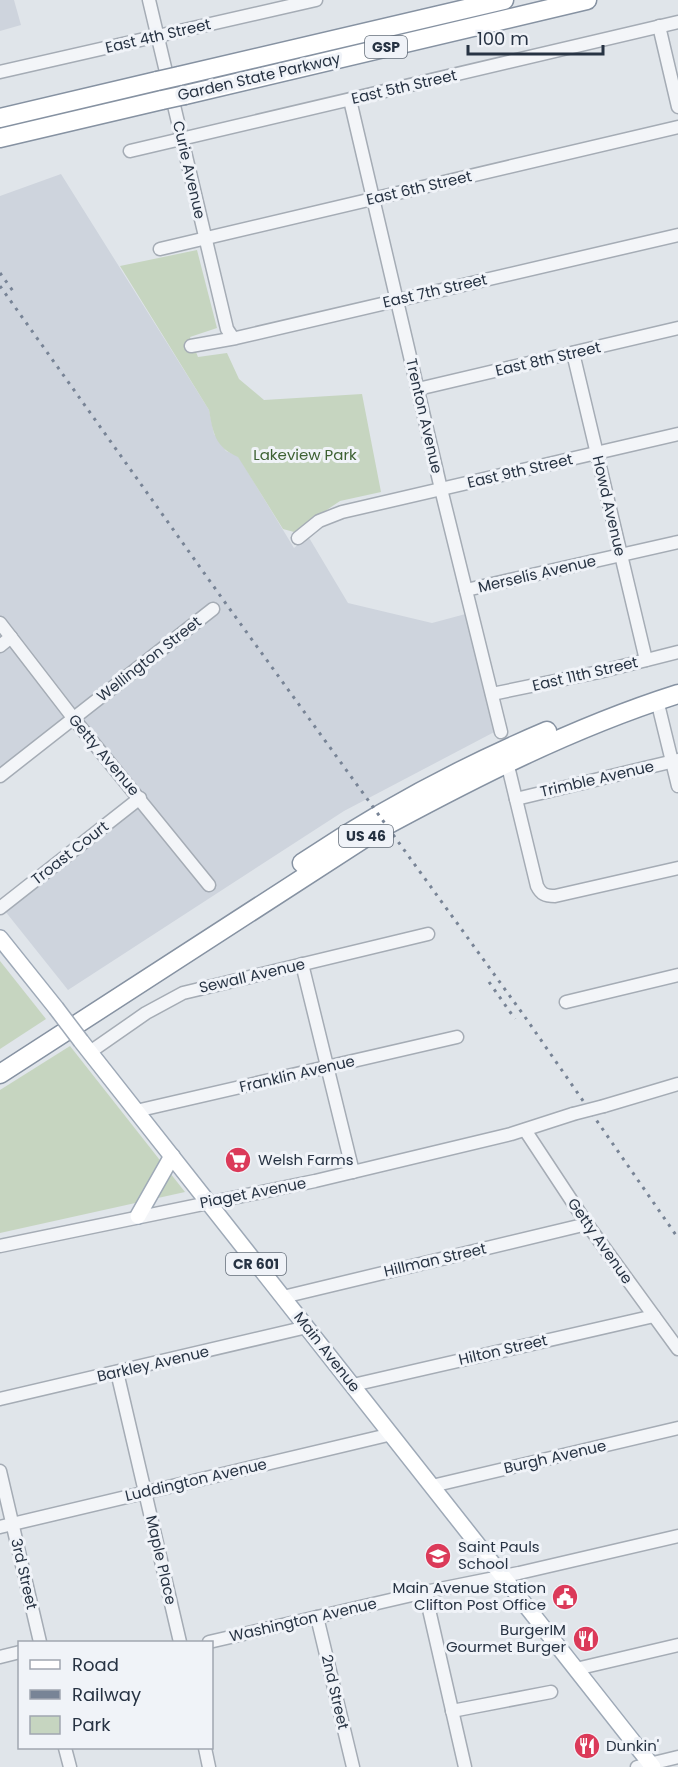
<svg xmlns="http://www.w3.org/2000/svg" width="678" height="1767" font-family="Poppins,sans-serif">
<style>
.built{fill:#ced4dd}
.green{fill:#c6d5c0}
.lines{fill:none;stroke-linecap:round;stroke-linejoin:round}
.minor-casing{stroke:#a5acb5;stroke-width:15}
.major-casing{stroke:#9ea9b7;stroke-width:18}
.highway-casing{stroke:#8692a2;stroke-width:21}
.minor{stroke:#f3f5f8;stroke-width:12}
.major{stroke:#fff;stroke-width:15}
.highway{stroke:#fff;stroke-width:18}
.rail{stroke:#788496;stroke-width:3;stroke-dasharray:3 6;stroke-linecap:butt}
.minor-bridge-casing{stroke:#a5acb5;stroke-width:15;stroke-linecap:butt}
.major-bridge-casing{stroke:#9ea9b7;stroke-width:18;stroke-linecap:butt}
.highway-bridge-casing{stroke:#8692a2;stroke-width:21;stroke-linecap:butt}
.minor-bridge{stroke:#f3f5f8;stroke-width:12}
.major-bridge{stroke:#fff;stroke-width:15}
.highway-bridge{stroke:#fff;stroke-width:18}
.labels{text-anchor:middle;stroke-width:6;stroke-linejoin:round;paint-order:stroke}
.shield{fill:#f0f3f8;stroke:#636d79;stroke-width:1.5}
.shield-label{font-size:14px;font-weight:bold;fill:#273343}
.street-label{font-size:15px;fill:#273343;stroke:#f0f3f8}
.park-label{font-size:15px;fill:#3d6133;stroke:#f0f3f8}
.poi-label{font-size:15px;fill:#273343;stroke:#f0f3f8;text-anchor:start}
</style>
<rect width="100%" height="100%" fill="#e0e5ea"/>
<g class="built">
<polygon points="0,0 14,0 21,25 0,31"/>
<polygon points="61,174 209,410 214,434 226,451 238,456 294,548 308,536 348,603 432,623 473,612 500,729 344,811 68,990 5,911 143,802 75,719 0,779 0,196"/>
</g>
<g class="green">
<path d="M197,250L217,328L190,337L198,357L227,353L239,379L264,400L362,394L381,492L340,501L294,532L283,529L238,457C215,447 213,433 209,410L120,266Z"/>
<polygon points="0,961 46,1019 0,1049"/>
<polygon points="70,1046 185,1192 0,1233 0,1090"/>
</g>
<g class="lines">
<g class="minor-casing">
<g id="minor">
<polyline points="149,0 227,329 233,338"/>
<polyline points="659,26 678,107"/>
<polyline points="0,72 316,0"/>
<polyline points="350,100 441,489 501,732"/>
<polyline points="130,151 678,22"/>
<polyline points="160,249 678,127"/>
<polyline points="191,346 236,338 678,235"/>
<polyline points="573,353 646,660"/>
<polyline points="418,389 678,328"/>
<polyline points="298,538 319,521 342,512 678,434"/>
<polyline points="466,590 678,542"/>
<polyline points="0,623 74,719 209,885"/>
<polyline points="0,646 11,637"/>
<polyline points="492,694 599,672 678,652"/>
<polyline points="657,700 678,786"/>
<path d="M507,762L537,886C541,894 545,896 555,896L678,868"/>
<polyline points="0,776 213,609"/>
<polyline points="516,799 678,760"/>
<polyline points="0,908 140,798"/>
<polyline points="302,964 353,1172"/>
<polyline points="566,1002 678,975"/>
<polyline points="90,1052 146,1013 183,993 428,934"/>
<polyline points="604,1106 678,1084"/>
<polyline points="136,1111 457,1037"/>
<polyline points="525,1130 587,1224 678,1349"/>
<polyline points="0,1246 315,1181 511,1134 573,1114"/>
<polyline points="283,1297 587,1224"/>
<polyline points="117,1372 180,1642"/>
<polyline points="353,1385 654,1316"/>
<polyline points="0,1399 307,1327"/>
<polyline points="0,1471 40,1642"/>
<polyline points="432,1486 678,1428"/>
<polyline points="0,1527 392,1434"/>
<polyline points="425,1592 465,1767"/>
<polyline points="317,1617 353,1767"/>
<polyline points="209,1642 425,1592 519,1573 678,1536"/>
<polyline points="0,1657 20,1652"/>
<polyline points="576,1669 678,1645"/>
<polyline points="452,1711 551,1692"/>
<polyline points="65,1748 70,1767"/>
<polyline points="205,1748 209,1767"/>
<polyline points="637,1767 678,1757"/>
</g>
</g>
<g class="major-casing">
<g id="major">
<polyline points="0,938 56,1008"/>
<polyline points="81,1041 653,1767"/>
<polyline points="138,1216 172,1156"/>
</g>
</g>
<g class="highway-casing">
<g id="highway">
<polyline points="179,76 504,0"/>
<polyline points="185,95 587,0"/>
<polyline points="0,118 157,81"/>
<polyline points="0,138 162,100"/>
<path d="M302,863C380,811 462,767 547,731"/>
<path d="M0,1074L374,832C472,779 571,728 678,694"/>
</g>
</g>
<use href="#minor" class="minor"/>
<use href="#major" class="major"/>
<use href="#highway" class="highway"/>
<g class="rail">
<polyline points="0,273 13,291"/>
<polyline points="0,286 224,601 525,1017 678,1238"/>
<polyline points="489,982 515,1019"/>
</g>
<g class="minor-bridge-casing">
<polyline id="minor-bridge" points="573,1114 604,1106"/>
</g>
<g class="major-bridge-casing">
<polyline id="major-bridge" points="56,1008 81,1041"/>
</g>
<g class="highway-bridge-casing">
<g id="highway-bridge">
<polyline points="157,81 179,76"/>
<polyline points="162,100 185,95"/>
</g>
</g>
<use href="#minor-bridge" class="minor-bridge"/>
<use href="#major-bridge" class="major-bridge"/>
<use href="#highway-bridge" class="highway-bridge"/>
</g>
<defs>
<g id="supermarket-disc" transform="scale(1.35)"><circle r="9.5" fill="#db3a59" stroke="#f0f3f8"/><path d="M-6-5.5h2.5l.6 2H6L4.5 2H-2.5L-4.4-4H-6ZM-1.5 3.2a1.3 1.3 0 1 0 .1 0ZM3 3.2a1.3 1.3 0 1 0 .1 0Z" fill="#fff"/></g>
<g id="school-disc" transform="scale(1.35)"><circle r="9.5" fill="#db3a59" stroke="#f0f3f8"/><path d="M0-5L7-2L0 1L-7-2ZM-4 1L0 2.5L4 1V4Q0 6-4 4Z" fill="#fff"/></g>
<g id="civic-disc" transform="scale(1.35)"><circle r="9.5" fill="#db3a59" stroke="#f0f3f8"/><path d="M-.6-6.5H3V-4.5H.6V-3L4-1V1h2V6H-6V1h2V-1L-.6-3ZM-1.2 2.5V6h2.4V2.5Z" fill="#fff"/></g>
<g id="restaurant-disc" transform="scale(1.35)"><circle r="9.5" fill="#db3a59" stroke="#f0f3f8"/><path d="M-5-6h1v4h1v-4h1v4h1v-4h1v5L-1.5 .5V6h-2V.5L-5-1ZM5-6V6H3V1.5H1.5Q1.5-4 5-6Z" fill="#fff"/></g>
</defs>
<g fill-rule="evenodd">
<use href="#supermarket-disc" x="238" y="1160"/>
<use href="#school-disc" x="438" y="1556"/>
<use href="#civic-disc" x="565" y="1597"/>
<use href="#restaurant-disc" x="586" y="1639"/>
<use href="#restaurant-disc" x="587" y="1746"/>
</g>
<g class="labels">
<g class="shield">
<rect x="365" y="36" width="42" height="22" rx="4.5"/>
<rect x="339" y="825" width="54" height="22" rx="4.5"/>
<rect x="226" y="1253" width="60" height="22" rx="4.5"/>
</g>
<g class="shield-label">
<text x="386" y="52">GSP</text>
<text x="366" y="841">US 46</text>
<text x="256" y="1269">CR 601</text>
</g>
<g class="street-label">
<text transform="translate(158 36) rotate(-13)" y="5">East 4th Street</text>
<text transform="translate(259 77) rotate(-13)" y="5">Garden State Parkway</text>
<text transform="translate(404 87) rotate(-13)" y="5">East 5th Street</text>
<text transform="translate(189 170) rotate(77)" y="5">Curie Avenue</text>
<text transform="translate(419 188) rotate(-13)" y="5">East 6th Street</text>
<text transform="translate(435 291) rotate(-13)" y="5">East 7th Street</text>
<text transform="translate(548 359) rotate(-13)" y="5">East 8th Street</text>
<text transform="translate(424 416) rotate(77)" y="5">Trenton Avenue</text>
<text transform="translate(520 471) rotate(-13)" y="5">East 9th Street</text>
<text transform="translate(609 506) rotate(77)" y="5">Howd Avenue</text>
<text transform="translate(537 574) rotate(-13)" y="5">Merselis Avenue</text>
<text transform="translate(149 659) rotate(-38)" y="5">Wellington Street</text>
<text transform="translate(585 674) rotate(-13)" y="5">East 11th Street</text>
<text transform="translate(104 755) rotate(50)" y="5">Getty Avenue</text>
<text transform="translate(597 779) rotate(-13)" y="5">Trimble Avenue</text>
<text transform="translate(70 853) rotate(-38)" y="5">Troast Court</text>
<text transform="translate(252 976) rotate(-13)" y="5">Sewall Avenue</text>
<text transform="translate(297 1074) rotate(-13)" y="5">Franklin Avenue</text>
<text transform="translate(253 1193) rotate(-11)" y="5">Piaget Avenue</text>
<text transform="translate(600 1241) rotate(55)" y="5">Getty Avenue</text>
<text transform="translate(435 1260) rotate(-13)" y="5">Hillman Street</text>
<text transform="translate(503 1350) rotate(-13)" y="5">Hilton Street</text>
<text transform="translate(327 1352) rotate(52)" y="5">Main Avenue</text>
<text transform="translate(153 1364) rotate(-13)" y="5">Barkley Avenue</text>
<text transform="translate(555 1457) rotate(-13)" y="5">Burgh Avenue</text>
<text transform="translate(196 1480) rotate(-13)" y="5">Luddington Avenue</text>
<text transform="translate(161 1560) rotate(77)" y="5">Maple Place</text>
<text transform="translate(24 1574) rotate(77)" y="5">3rd Street</text>
<text transform="translate(303 1620) rotate(-13)" y="5">Washington Avenue</text>
<text transform="translate(335 1692) rotate(77)" y="5">2nd Street</text>
</g>
<g class="park-label">
<text x="305" y="460">Lakeview Park</text>
</g>
<g class="poi-label">
<text x="258" y="1165">Welsh Farms</text>
<text x="458" y="1552">Saint Pauls<tspan x="458" dy="17">School</tspan></text>
<text x="546" y="1593" text-anchor="end">Main Avenue Station<tspan x="546" dy="17">Clifton Post Office</tspan></text>
<text x="566" y="1635" text-anchor="end">BurgerIM<tspan x="566" dy="17">Gourmet Burger</tspan></text>
<text x="606" y="1751">Dunkin'</text>
</g>
</g>
<rect x="18" y="1641" width="195" height="108" fill="#f0f3f8" stroke="#a0a6b0" stroke-width="1.5"/>
<rect x="30" y="1660" width="30" height="9" fill="#ffffff" stroke="#a0a6b0" stroke-width="1.5"/>
<text x="72" y="1671" font-size="18" fill="#273343">Road</text>
<rect x="30" y="1690" width="30" height="9" fill="#788496" stroke="#a0a6b0" stroke-width="1.5"/>
<text x="72" y="1701" font-size="18" fill="#273343">Railway</text>
<rect x="30" y="1716" width="30" height="18" fill="#c6d5c0" stroke="#a0a6b0" stroke-width="1.5"/>
<text x="72" y="1731" font-size="18" fill="#273343">Park</text>
<path d="M468 45v9h135v-9" fill="none" stroke="#273343" stroke-width="3"/>
<text x="477" y="45" font-size="18" fill="#273343" stroke="#f0f3f8" stroke-width="4.5" paint-order="stroke">100 m</text>
</svg>
